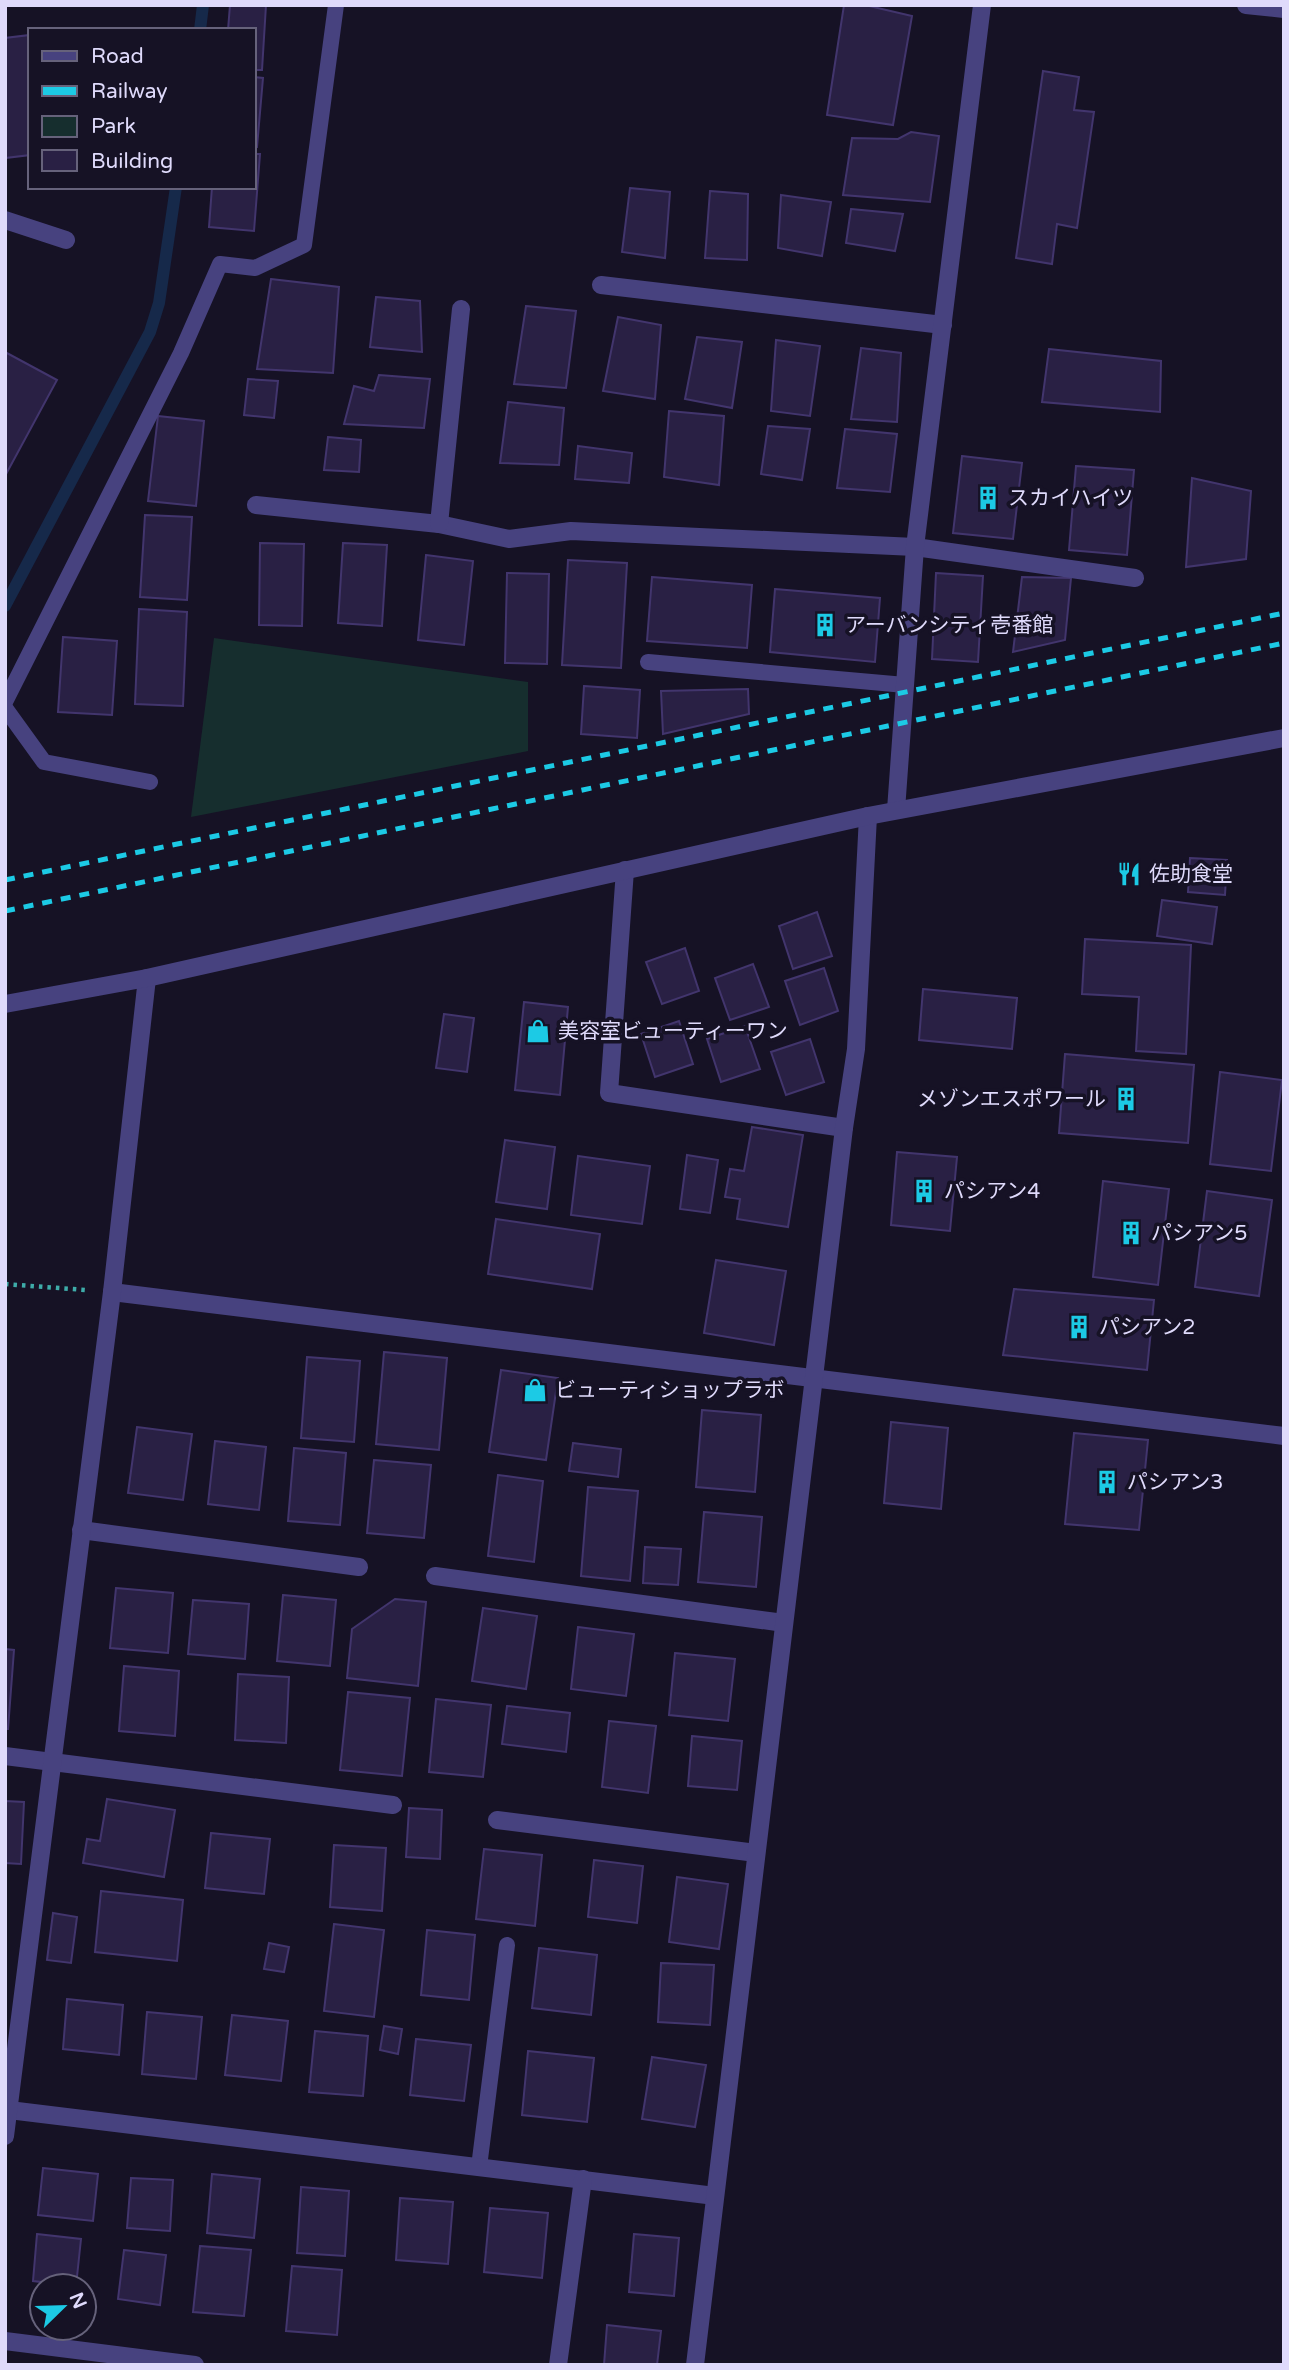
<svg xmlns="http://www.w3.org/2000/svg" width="1289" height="2370" font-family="'Varela Round','Noto Sans JP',sans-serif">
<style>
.green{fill:#162e2e}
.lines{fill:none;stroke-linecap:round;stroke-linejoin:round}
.stream{stroke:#16294a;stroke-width:12}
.building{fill:#292044;stroke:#42356d;stroke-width:2}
.path{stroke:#3eaca9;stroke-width:4.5;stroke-dasharray:3.5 5;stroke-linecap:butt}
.service{stroke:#47427f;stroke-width:16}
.minor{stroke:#47427f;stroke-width:18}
.tertiary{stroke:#47427f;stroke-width:18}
.rail{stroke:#1ccae5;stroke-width:5;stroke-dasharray:10 9;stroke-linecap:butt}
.labels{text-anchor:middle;stroke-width:7;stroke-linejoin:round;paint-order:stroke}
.poi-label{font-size:21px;fill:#dfdafb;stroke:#161225;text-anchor:start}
</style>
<rect width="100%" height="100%" fill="#161225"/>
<polygon class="green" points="214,638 528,682 528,751 191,817"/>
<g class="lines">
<g class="stream">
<polyline points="200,30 203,5"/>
<polyline points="5,606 150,332 159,303 176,187"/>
</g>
</g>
<g class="building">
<polygon points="230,5 266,5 262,70 254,70 254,30 228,30"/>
<polygon points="844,5 865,5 912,16 893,125 827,115"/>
<polygon points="30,35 30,155 5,158 5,38"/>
<polygon points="1043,71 1079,77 1074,110 1094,112 1077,228 1057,224 1052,264 1016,258"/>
<polygon points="254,77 263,78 257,147 254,147"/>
<polygon points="911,132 939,136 930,202 843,195 852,138 898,139"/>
<polygon points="254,154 260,154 254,231 209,227 212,187 254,187"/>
<polygon points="630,188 670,192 665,258 622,252"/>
<polygon points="710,191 748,194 747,260 705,258"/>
<polygon points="781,195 831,202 822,256 778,248"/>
<polygon points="851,209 903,214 895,251 846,243"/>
<polygon points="271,279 339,287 333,373 257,369"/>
<polygon points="376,297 420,301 422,352 370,347"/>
<polygon points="526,306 576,311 566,388 514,384"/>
<polygon points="618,317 661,325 655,399 603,391"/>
<polygon points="697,337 742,342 732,408 685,399"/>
<polygon points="776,340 820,346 810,416 771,411"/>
<polygon points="861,348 901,353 897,422 851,419"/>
<polygon points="1049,349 1161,361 1160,412 1042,402"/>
<polygon points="5,352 57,380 5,476"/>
<polygon points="379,375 430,379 424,428 344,424 354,386 374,391"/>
<polygon points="248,379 278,381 274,418 244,415"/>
<polygon points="508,402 564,408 559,465 500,463"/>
<polygon points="669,411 724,416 719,485 664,477"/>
<polygon points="158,416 204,421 196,506 148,501"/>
<polygon points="768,426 810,429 802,480 761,474"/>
<polygon points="845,429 897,434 890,492 837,488"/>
<polygon points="328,437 361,440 359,472 324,470"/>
<polygon points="578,446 632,453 629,483 575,479"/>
<polygon points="962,456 1022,463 1013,539 953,533"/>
<polygon points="1076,466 1134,470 1127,555 1069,550"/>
<polygon points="1192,478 1251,491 1246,559 1186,567"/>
<polygon points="145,515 192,517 187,600 140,597"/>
<polygon points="260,543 304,544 302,626 259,625"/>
<polygon points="343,543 387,545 382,626 338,623"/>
<polygon points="426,555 473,561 464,645 418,640"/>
<polygon points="568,560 627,563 621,668 562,665"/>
<polygon points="507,573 549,574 547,664 505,663"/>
<polygon points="936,573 983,576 978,662 932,659"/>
<polygon points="652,577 752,585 747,648 647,641"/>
<polygon points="1022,577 1071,578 1065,640 1013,652"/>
<polygon points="775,589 880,598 875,662 770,652"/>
<polygon points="139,609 187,612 183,706 135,704"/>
<polygon points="63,637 117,641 112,715 58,712"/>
<polygon points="584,686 640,690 637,738 581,734"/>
<polygon points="748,689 749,714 663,734 661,691"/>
<polygon points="1190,858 1227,860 1225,895 1188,892"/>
<polygon points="1162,900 1217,907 1212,944 1157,936"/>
<polygon points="817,912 832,956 793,969 779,926"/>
<polygon points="1085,939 1191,945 1186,1054 1136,1051 1139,997 1082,994"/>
<polygon points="685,948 699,991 662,1004 646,962"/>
<polygon points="753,964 769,1007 730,1020 715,978"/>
<polygon points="824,968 838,1011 800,1025 785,981"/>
<polygon points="923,989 1017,998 1012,1049 919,1040"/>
<polygon points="524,1002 568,1007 560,1095 515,1090"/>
<polygon points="444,1014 474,1018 467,1072 436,1068"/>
<polygon points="679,1021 693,1064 655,1077 641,1034"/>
<polygon points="745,1026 760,1069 721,1082 707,1039"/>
<polygon points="810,1039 824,1082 786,1095 771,1052"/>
<polygon points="1065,1054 1194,1065 1188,1143 1059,1133"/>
<polygon points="1220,1072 1282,1080 1271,1171 1210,1164"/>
<polygon points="752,1127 803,1135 788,1227 737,1219 740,1199 725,1197 730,1169 744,1171"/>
<polygon points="505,1140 555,1147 547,1209 496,1202"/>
<polygon points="897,1152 957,1157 950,1231 891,1225"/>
<polygon points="687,1155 718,1160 710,1213 680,1209"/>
<polygon points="578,1156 650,1166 642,1224 571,1215"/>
<polygon points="1103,1181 1169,1189 1158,1285 1093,1277"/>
<polygon points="1207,1191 1272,1200 1259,1296 1195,1287"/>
<polygon points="496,1219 600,1234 592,1289 488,1274"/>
<polygon points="716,1260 786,1271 774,1345 704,1333"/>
<polygon points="1014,1289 1154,1300 1147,1370 1003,1355"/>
<polygon points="384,1352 447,1358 439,1450 376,1444"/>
<polygon points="307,1357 360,1361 354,1442 301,1438"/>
<polygon points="501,1370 558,1378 546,1460 489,1452"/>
<polygon points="702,1410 761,1415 755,1492 696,1487"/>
<polygon points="891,1422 948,1428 941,1509 884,1503"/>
<polygon points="137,1427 192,1434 183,1500 128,1493"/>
<polygon points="1074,1433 1148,1440 1139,1530 1065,1524"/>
<polygon points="215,1441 266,1447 259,1510 208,1504"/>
<polygon points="573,1443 621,1449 618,1477 569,1471"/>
<polygon points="294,1448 346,1453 340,1525 288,1521"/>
<polygon points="374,1460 431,1465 424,1538 367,1533"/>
<polygon points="498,1475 543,1481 534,1562 488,1556"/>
<polygon points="588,1487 638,1491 630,1581 581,1576"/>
<polygon points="704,1512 762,1517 756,1587 698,1582"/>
<polygon points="645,1547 681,1549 678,1585 643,1583"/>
<polygon points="116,1588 173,1593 168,1653 110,1648"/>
<polygon points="283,1595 336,1600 330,1666 277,1661"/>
<polygon points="395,1599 426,1602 418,1686 347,1678 352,1629"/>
<polygon points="193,1600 249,1604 245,1659 188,1654"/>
<polygon points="483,1608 537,1616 526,1689 472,1681"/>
<polygon points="578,1627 634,1634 626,1696 571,1689"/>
<polygon points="5,1649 14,1650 8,1729 5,1729"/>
<polygon points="675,1653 735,1659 728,1721 669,1715"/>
<polygon points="124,1666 179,1671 175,1736 119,1731"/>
<polygon points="238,1674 289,1677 286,1743 235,1740"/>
<polygon points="348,1692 410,1698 402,1776 340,1770"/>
<polygon points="436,1699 491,1705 483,1777 429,1772"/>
<polygon points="507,1706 570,1713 566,1752 502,1744"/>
<polygon points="609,1721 656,1726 648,1793 602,1787"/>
<polygon points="692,1736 742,1741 737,1790 688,1786"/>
<polygon points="107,1799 175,1810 164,1877 83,1863 87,1839 100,1841"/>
<polygon points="5,1801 24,1802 21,1864 5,1863"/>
<polygon points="409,1808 442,1810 440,1859 406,1857"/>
<polygon points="211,1833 270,1839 264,1894 205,1888"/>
<polygon points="334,1845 386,1848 382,1911 330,1907"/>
<polygon points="484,1849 542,1855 535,1926 476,1919"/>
<polygon points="594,1860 643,1866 637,1923 588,1917"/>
<polygon points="677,1877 728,1884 719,1949 669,1942"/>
<polygon points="101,1891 183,1900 177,1961 95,1952"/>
<polygon points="53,1913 77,1917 71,1963 47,1960"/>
<polygon points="334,1924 384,1930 374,2017 324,2011"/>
<polygon points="427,1930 475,1935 469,2000 421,1995"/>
<polygon points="269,1943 289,1947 284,1972 264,1969"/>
<polygon points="539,1948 597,1955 591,2015 532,2008"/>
<polygon points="661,1963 714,1965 710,2025 658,2022"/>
<polygon points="67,1999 123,2005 119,2055 63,2049"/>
<polygon points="147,2012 202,2017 196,2079 142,2074"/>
<polygon points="232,2015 288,2021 281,2081 225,2075"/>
<polygon points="384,2026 402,2029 398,2054 380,2050"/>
<polygon points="315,2031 368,2036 363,2096 309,2092"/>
<polygon points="416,2039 471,2045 464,2101 410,2095"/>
<polygon points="528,2051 594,2058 587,2122 522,2115"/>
<polygon points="652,2057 706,2065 695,2127 642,2119"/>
<polygon points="43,2168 98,2174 93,2221 38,2215"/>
<polygon points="212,2174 260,2179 254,2238 207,2233"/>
<polygon points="131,2178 173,2180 170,2231 127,2228"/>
<polygon points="301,2187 349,2191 345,2256 297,2253"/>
<polygon points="400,2198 453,2202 448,2264 396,2260"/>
<polygon points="490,2208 548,2213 542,2278 484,2272"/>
<polygon points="37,2234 81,2239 76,2286 33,2281"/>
<polygon points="634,2234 679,2238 674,2296 629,2292"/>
<polygon points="200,2246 251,2250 244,2316 193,2312"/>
<polygon points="124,2250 166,2255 160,2305 118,2299"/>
<polygon points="292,2266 342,2270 337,2335 286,2331"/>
<polygon points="607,2325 661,2331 657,2365 604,2365"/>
</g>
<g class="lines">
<polyline class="path" points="5,1284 85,1290"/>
<g class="service">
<polyline points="648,662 905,685"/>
<polyline points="5,702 181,353 220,264 255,268 304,245 336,5"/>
<polyline points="5,708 44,762 150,782"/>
<polyline points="479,2167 507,1945"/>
</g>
<g class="minor">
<polyline points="1246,5 1284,9"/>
<polyline points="5,220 66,240"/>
<polyline points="601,285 943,325"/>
<polyline points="256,505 439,524 509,539 571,531 915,547 1135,578"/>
<polyline points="439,524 461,309"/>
<polyline points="896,810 915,547 982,5"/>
<polyline points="625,870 609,1093 844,1128"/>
<polyline points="112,1292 1284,1436"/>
<polyline points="81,1530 359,1567"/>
<polyline points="435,1576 784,1623"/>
<polyline points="5,1756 393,1805"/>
<polyline points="497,1820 756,1853"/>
<polyline points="9,2110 715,2196"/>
<polyline points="5,2136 112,1292 147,978"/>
<polyline points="5,2341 195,2365"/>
<polyline points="558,2365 583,2179"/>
<polyline points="695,2365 844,1128 856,1049 868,816"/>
</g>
<polyline class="tertiary" points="5,1004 147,978 868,816 1284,738"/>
<g class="rail">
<polyline points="5,880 1284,613"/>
<polyline points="5,911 1284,643"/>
</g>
</g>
<defs>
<g id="building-bare" transform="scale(1.89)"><path d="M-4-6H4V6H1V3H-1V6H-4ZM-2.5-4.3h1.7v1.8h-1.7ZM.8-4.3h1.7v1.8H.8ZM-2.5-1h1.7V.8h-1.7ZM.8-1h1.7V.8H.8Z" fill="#1ccae5" stroke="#161225" stroke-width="2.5" paint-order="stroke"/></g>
<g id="restaurant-bare" transform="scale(1.89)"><path d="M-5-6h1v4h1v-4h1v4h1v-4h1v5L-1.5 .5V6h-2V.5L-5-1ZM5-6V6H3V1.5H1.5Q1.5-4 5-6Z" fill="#1ccae5" stroke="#161225" stroke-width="2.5" paint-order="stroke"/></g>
<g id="shop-bare" transform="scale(1.89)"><path d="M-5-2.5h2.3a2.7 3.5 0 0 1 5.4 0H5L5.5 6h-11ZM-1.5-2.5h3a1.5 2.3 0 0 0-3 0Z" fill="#1ccae5" stroke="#161225" stroke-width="2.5" paint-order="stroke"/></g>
</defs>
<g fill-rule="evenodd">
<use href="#building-bare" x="988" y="498"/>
<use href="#building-bare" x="825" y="625"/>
<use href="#restaurant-bare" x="1129" y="874"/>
<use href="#shop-bare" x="538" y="1031"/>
<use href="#building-bare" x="1126" y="1099"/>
<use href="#building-bare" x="924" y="1191"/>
<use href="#building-bare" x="1131" y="1233"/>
<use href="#building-bare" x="1079" y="1327"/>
<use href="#shop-bare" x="535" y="1390"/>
<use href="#building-bare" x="1107" y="1482"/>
</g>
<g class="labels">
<g class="poi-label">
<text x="1008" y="505">スカイハイツ</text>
<text x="845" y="632">アーバンシティ壱番館</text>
<text x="1149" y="881">佐助食堂</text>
<text x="558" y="1038">美容室ビューティーワン</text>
<text x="1106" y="1106" text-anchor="end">メゾンエスポワール</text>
<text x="944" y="1198">パシアン4</text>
<text x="1151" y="1240">パシアン5</text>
<text x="1099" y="1334">パシアン2</text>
<text x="555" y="1397">ビューティショップラボ</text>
<text x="1127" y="1489">パシアン3</text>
</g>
</g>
<rect width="1289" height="2370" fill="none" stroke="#dfdafb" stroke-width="14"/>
<rect x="28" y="28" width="228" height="161" fill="#161225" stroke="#66627b" stroke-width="2"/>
<rect x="42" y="51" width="35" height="10" fill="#47427f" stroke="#66627b" stroke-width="2"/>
<text x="91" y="63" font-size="21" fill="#dfdafb">Road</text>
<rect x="42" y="86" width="35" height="10" fill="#1ccae5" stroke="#66627b" stroke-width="2"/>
<text x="91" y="98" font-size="21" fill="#dfdafb">Railway</text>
<rect x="42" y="116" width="35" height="21" fill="#162e2e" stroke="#66627b" stroke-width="2"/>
<text x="91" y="133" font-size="21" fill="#dfdafb">Park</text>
<rect x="42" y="150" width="35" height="21" fill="#292044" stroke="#66627b" stroke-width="2"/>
<text x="91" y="168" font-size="21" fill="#dfdafb">Building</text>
<g transform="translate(63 2307) rotate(67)"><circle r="33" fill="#161225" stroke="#66627b" stroke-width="2"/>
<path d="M0-5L12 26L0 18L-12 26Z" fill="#1ccae5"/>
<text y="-10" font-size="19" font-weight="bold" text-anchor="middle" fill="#dfdafb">N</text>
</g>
</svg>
